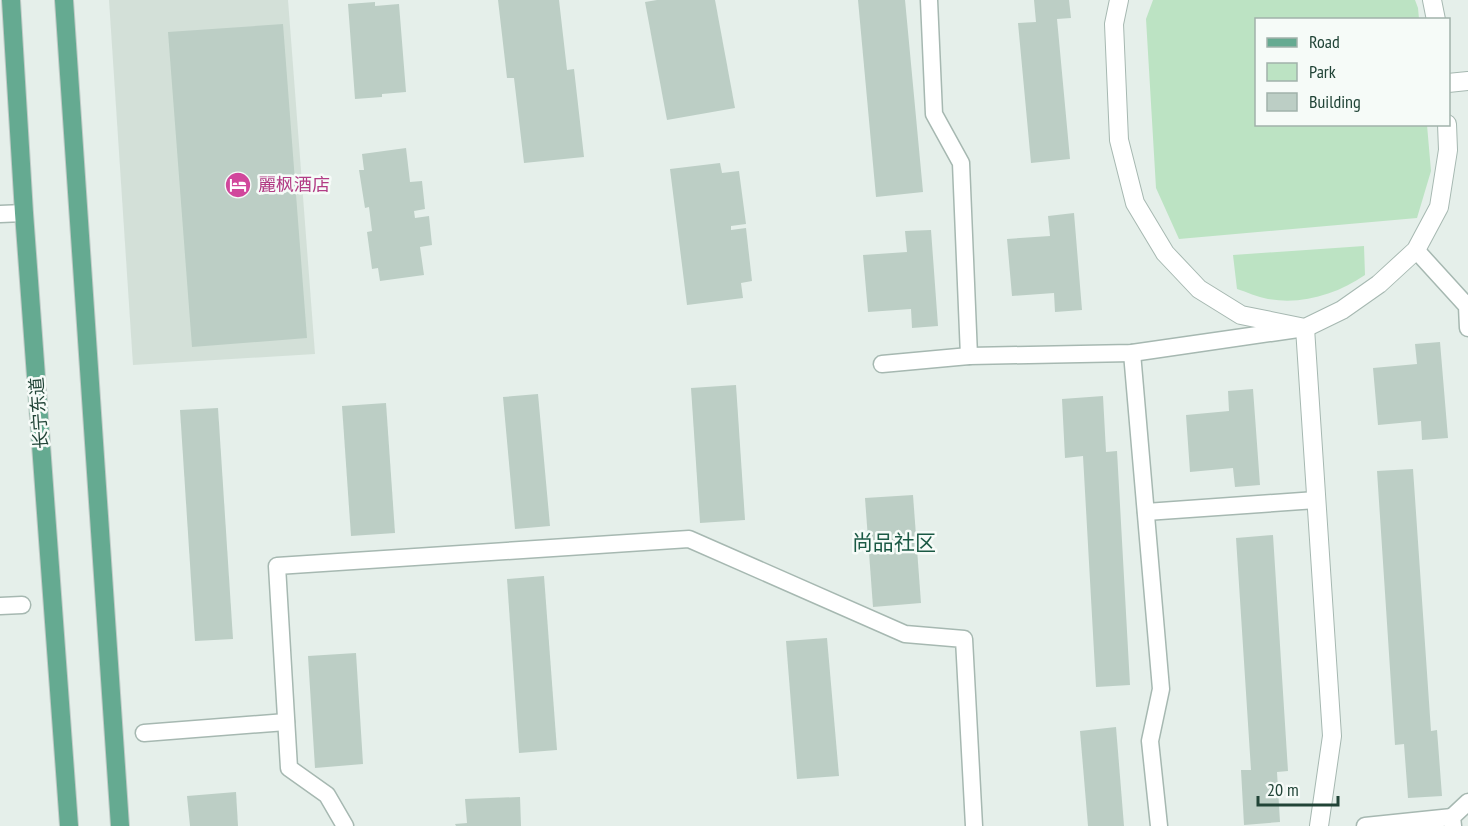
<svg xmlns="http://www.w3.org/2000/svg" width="1468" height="826" font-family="'PT Sans Narrow','Noto Sans SC',sans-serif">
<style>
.built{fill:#d3e0d8}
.green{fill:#bce3c3}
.building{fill:#bccec5}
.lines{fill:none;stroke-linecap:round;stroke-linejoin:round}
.lane-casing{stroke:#a6b8b1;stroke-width:19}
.street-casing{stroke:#a6b8b1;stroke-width:20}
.primary-casing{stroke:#c1cbc7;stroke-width:20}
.lane{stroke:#fff;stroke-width:16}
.street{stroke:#fff;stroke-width:18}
.primary{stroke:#65aa91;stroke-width:18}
.labels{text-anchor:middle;stroke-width:5;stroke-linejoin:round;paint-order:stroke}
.hotel-label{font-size:18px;fill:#b23c85;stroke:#f6fbf8;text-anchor:start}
.street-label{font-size:18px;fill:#214437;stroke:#f6fbf8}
.quarter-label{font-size:21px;fill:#1a5944;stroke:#f6fbf8}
</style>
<rect width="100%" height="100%" fill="#e5efea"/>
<polygon class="built" points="109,0 288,0 315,354 133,365"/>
<g class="green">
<polygon points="1153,0 1415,0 1418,8 1419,19 1256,20 1256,124 1427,125 1431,171 1417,218 1179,239 1156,188 1146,19"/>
<path d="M1364,246L1365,275C1337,294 1303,305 1268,299C1257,297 1247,292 1237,289L1233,255Z"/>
</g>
<g class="building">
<polygon points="498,0 559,0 567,70 574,69 584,157 524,163 514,78 507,78"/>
<polygon points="657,0 715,0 735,108 667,120 645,2"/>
<polygon points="858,0 905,0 923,192 876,197"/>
<polygon points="1034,0 1069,0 1071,18 1057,19 1070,159 1031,163 1018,23 1036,22"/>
<polygon points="375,2 375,6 399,4 406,92 382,94 382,97 355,99 348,4"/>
<polygon points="283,24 307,338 192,347 168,32"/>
<polygon points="406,148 410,182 422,181 425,209 414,211 415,218 429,216 432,245 420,247 424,275 380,281 378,268 372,269 367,232 372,231 369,207 365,208 359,170 364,170 362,154"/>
<polygon points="720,163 722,173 739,171 746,224 731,226 731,230 746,228 752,281 741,283 743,298 687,305 670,169"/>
<polygon points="1074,213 1082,310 1055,312 1054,293 1012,296 1007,239 1050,236 1048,216"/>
<polygon points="931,230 938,326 912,328 911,309 868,312 863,255 907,252 905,231"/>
<polygon points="1440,342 1448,438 1422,440 1421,421 1378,425 1373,368 1417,364 1415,344"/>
<polygon points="736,385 745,520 700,523 691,388"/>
<polygon points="1253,389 1260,485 1235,487 1233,468 1190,472 1186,415 1229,411 1228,391"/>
<polygon points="538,394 550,526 515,529 503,397"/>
<polygon points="1103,396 1106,452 1117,451 1130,685 1096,687 1083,456 1065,458 1062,399"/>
<polygon points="386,403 395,533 351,536 342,406"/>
<polygon points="218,408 233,639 195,641 180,410"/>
<polygon points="1413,469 1431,731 1437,730 1442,796 1408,798 1404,744 1395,745 1377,471"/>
<polygon points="913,495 921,603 873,607 865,498"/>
<polygon points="1273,535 1288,771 1277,772 1280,822 1244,825 1241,770 1251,770 1236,538"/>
<polygon points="544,576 557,750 519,753 507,579"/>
<polygon points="827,638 839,776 797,779 786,641"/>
<polygon points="356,653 363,764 315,768 308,656"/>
<polygon points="1116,727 1124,826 1088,826 1080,731"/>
<polygon points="236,792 238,826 190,826 187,796"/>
<polygon points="520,797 521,826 456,826 455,824 467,823 465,799"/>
</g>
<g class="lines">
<g class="lane-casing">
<g id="lane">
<polyline points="929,0 934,114 961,163 969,356"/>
<polyline points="0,214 24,213"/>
<polyline points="1416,250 1467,306 1468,328"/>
<polyline points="1132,353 1161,689 1150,741 1159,826"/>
<polyline points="882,364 969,356 1132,353 1298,329"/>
<polyline points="1146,512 1316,500"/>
<polyline points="0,606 22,605"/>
<polyline points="144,733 286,722"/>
<polyline points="345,826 327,795 289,768 277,566 689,539 905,634 964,639 974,826"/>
<polyline points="1365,826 1452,817"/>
<polyline points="1453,826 1452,817 1468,802"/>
</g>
</g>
<g class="street-casing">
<g id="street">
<polyline points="1119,0 1114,24 1119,140 1135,203 1165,253 1199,289 1241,315 1305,328 1342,310 1379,284 1416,250 1439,207 1448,150 1447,124"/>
<polyline points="1432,0 1436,20"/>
<polyline points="1448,83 1468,81"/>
<polyline points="1305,328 1332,736 1319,826"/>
</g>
</g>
<g class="primary-casing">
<g id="primary">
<polyline points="11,0 24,213 69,826"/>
<polyline points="64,0 120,826"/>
</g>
</g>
<use href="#lane" class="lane"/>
<use href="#street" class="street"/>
<use href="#primary" class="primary"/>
</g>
<defs>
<g id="hotel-disc" transform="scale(1.35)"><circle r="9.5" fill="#d1479c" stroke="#f6fbf8"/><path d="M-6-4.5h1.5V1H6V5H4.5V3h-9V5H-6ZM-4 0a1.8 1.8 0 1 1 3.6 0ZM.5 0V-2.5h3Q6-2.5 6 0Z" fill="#fff"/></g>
</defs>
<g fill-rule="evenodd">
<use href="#hotel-disc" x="238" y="185"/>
</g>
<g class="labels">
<g class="hotel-label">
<text x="258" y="191">麗枫酒店</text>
</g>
<g class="street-label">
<text transform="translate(39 413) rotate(-94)" y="6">长宁东道</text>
</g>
<g class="quarter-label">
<text x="894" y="550">尚品社区</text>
</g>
</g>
<rect x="1255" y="18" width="195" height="108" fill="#f6fbf8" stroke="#a1b2ab" stroke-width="1.5"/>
<rect x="1267" y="38" width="30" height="9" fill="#65aa91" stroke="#a1b2ab" stroke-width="1.5"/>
<text x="1309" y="48" font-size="18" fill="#214437">Road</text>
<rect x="1267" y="63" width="30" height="18" fill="#bce3c3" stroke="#a1b2ab" stroke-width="1.5"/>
<text x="1309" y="78" font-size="18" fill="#214437">Park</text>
<rect x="1267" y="93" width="30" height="18" fill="#bccec5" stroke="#a1b2ab" stroke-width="1.5"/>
<text x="1309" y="108" font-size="18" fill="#214437">Building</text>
<path d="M1258 796v9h80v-9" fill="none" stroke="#214437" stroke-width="3"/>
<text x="1267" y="796" font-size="18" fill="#214437" stroke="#f6fbf8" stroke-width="4.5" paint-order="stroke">20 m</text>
</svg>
